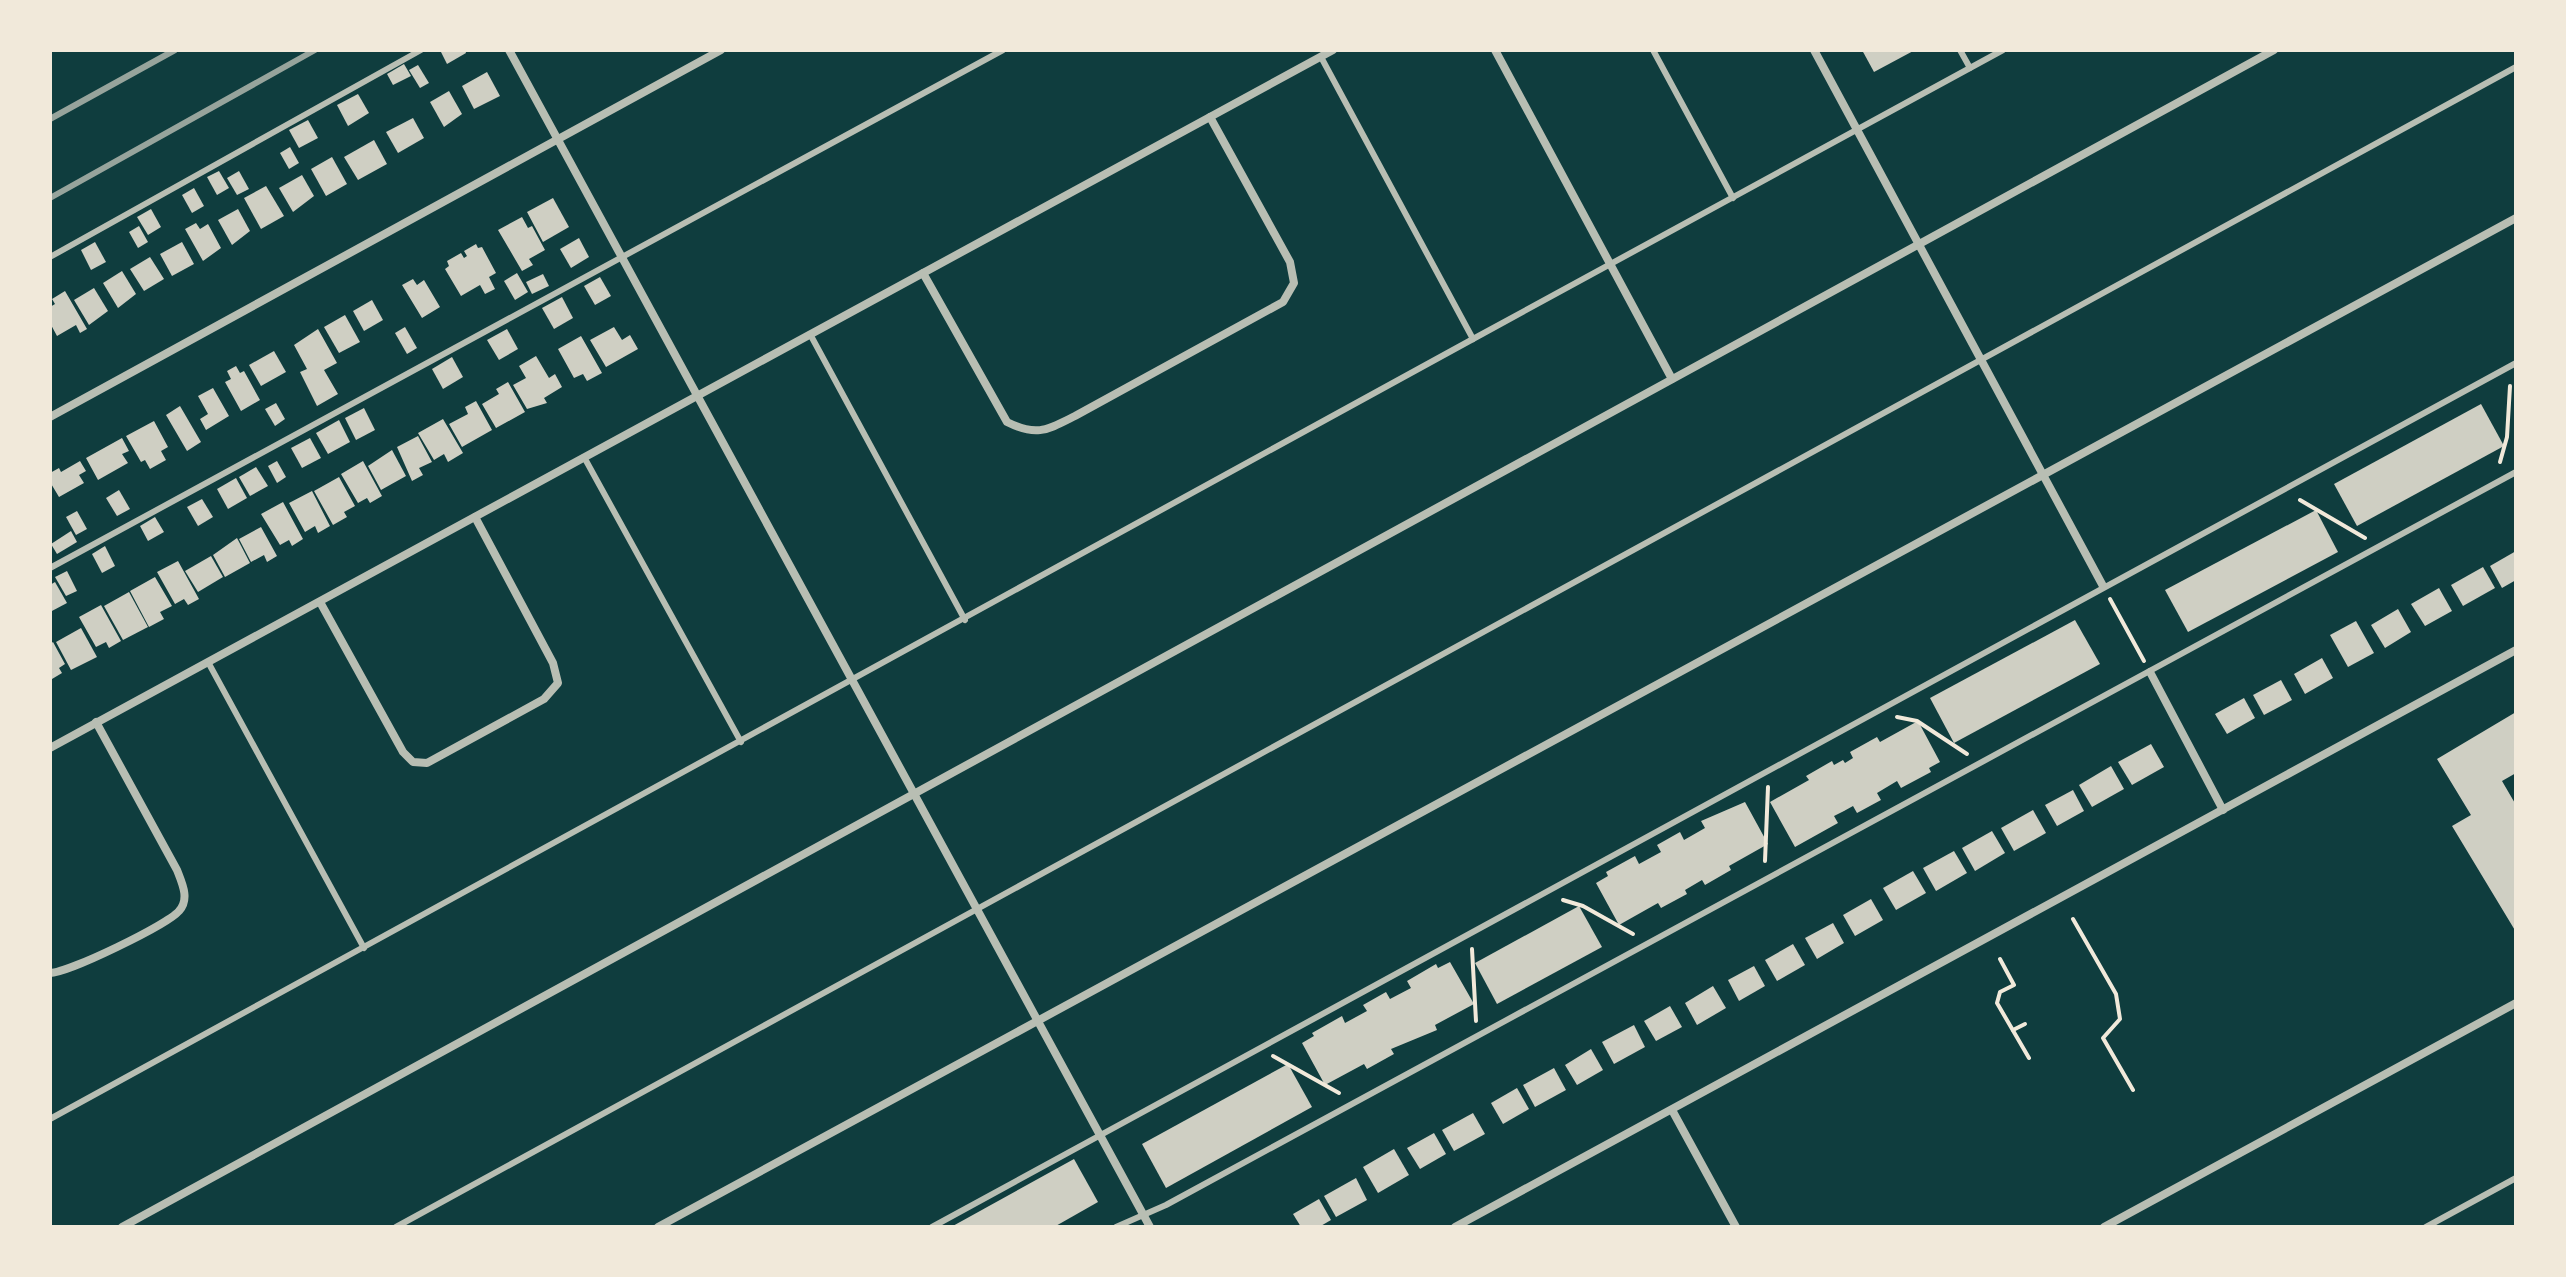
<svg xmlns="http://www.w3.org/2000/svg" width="2566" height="1277" font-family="Cabin,sans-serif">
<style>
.building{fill:#cfcfc3}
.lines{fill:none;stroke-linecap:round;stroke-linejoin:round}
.path{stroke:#f1e9da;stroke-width:4}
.service{stroke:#b8beb3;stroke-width:6}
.minor{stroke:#b8beb3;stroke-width:8}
.rail{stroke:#97a49c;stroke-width:6}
</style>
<rect width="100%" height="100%" fill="#0f3d3e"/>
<g class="building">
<polygon points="440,50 465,50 466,53 447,64"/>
<polygon points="1862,50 1915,50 1874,72"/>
<polygon points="404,64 411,76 393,85 387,74"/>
<polygon points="418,65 429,83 420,88 409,70"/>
<polygon points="487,72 500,96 474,109 462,86"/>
<polygon points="449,91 462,114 444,127 430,102"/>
<polygon points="358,94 369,113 348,126 337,105"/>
<polygon points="413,118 424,138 398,153 386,132"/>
<polygon points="308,120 318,138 299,148 289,130"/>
<polygon points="374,140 387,164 358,180 344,157"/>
<polygon points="290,147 299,163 289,169 280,153"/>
<polygon points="332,157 347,184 326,196 311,169"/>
<polygon points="219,171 229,188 217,195 207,177"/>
<polygon points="239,171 249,189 237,195 227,178"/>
<polygon points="302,175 314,196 293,212 279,188"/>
<polygon points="266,186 284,216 261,229 244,198"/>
<polygon points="194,188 204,206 192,213 182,195"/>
<polygon points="553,198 569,227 543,242 527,212"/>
<polygon points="151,209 161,227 148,235 137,217"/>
<polygon points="238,209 250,231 232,245 218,220"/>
<polygon points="522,217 528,228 532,226 545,250 529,259 533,265 522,271 498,230"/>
<polygon points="196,223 200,229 208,224 221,248 203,261 185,229"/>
<polygon points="139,226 148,242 138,248 129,232"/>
<polygon points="579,238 589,257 571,268 560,249"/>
<polygon points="95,242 106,262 91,270 81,250"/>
<polygon points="182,242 194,264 172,276 160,254"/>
<polygon points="476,244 478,248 482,247 496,273 489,277 495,289 485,294 480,285 461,296 445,269 449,266 447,261 461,253 464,258 467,256 464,251"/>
<polygon points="150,257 164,279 144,291 130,269"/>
<polygon points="122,271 136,294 118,308 103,283"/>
<polygon points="517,273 528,292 515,300 504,281"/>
<polygon points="543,274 549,286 532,294 526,282"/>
<polygon points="600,277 611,296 595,305 584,286"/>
<polygon points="413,279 417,285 424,280 440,307 422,318 402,285"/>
<polygon points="94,288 108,311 89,325 74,300"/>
<polygon points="65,291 87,329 80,333 76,325 57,336 50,323 50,307 55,304 52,299"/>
<polygon points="562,297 573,318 554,329 542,308"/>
<polygon points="372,300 383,320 364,331 353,311"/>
<polygon points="345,315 360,342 339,353 324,327"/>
<polygon points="405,327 417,348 407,354 395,333"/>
<polygon points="614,327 622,340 630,335 638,349 606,367 590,340"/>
<polygon points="318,329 337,363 324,370 338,394 317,406 300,372 307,369 294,345"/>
<polygon points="507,329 518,349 499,360 487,340"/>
<polygon points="581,336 602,373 587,381 583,374 574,378 558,349"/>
<polygon points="274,351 286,372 261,386 249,365"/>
<polygon points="536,356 549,378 555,374 562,387 544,398 547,403 527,409 513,385 526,378 519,366"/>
<polygon points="452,357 463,377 443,389 432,369"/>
<polygon points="236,366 240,373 244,371 260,400 241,411 225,382 231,379 227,371"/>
<polygon points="508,382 525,412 496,428 482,404 499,394 496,389"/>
<polygon points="213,388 229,416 206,430 200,419 208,414 198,396"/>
<polygon points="476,401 492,430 462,447 449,424 468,414 465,407"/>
<polygon points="276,403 285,419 275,426 265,409"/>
<polygon points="2481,404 2504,446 2357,526 2334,484"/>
<polygon points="180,406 201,442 187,451 166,415"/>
<polygon points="364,408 375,430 356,440 345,418"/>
<polygon points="443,419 463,453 448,462 444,454 434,460 418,433"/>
<polygon points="339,420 350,442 328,454 316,433"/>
<polygon points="154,421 168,447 161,451 166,460 150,469 145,460 141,462 126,436"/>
<polygon points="418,436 432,462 419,468 423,475 412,481 397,447"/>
<polygon points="122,438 129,451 122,454 128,463 98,480 86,458"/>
<polygon points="310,438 321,458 302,468 291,448"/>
<polygon points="392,450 406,476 381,490 368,466"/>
<polygon points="80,461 86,471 79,475 84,483 59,497 50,482 50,473 59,468 61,472"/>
<polygon points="277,461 286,477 277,483 268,466"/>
<polygon points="363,461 382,496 370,503 367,498 358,503 341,474"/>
<polygon points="256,467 268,486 250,496 239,477"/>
<polygon points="339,477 355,506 344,512 347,517 333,525 314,491"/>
<polygon points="236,478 247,498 228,509 217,489"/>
<polygon points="119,490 130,509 117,516 106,498"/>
<polygon points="312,491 330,526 318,533 315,526 305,532 289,503"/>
<polygon points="202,499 213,517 198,526 187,507"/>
<polygon points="283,502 303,539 292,546 289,540 280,545 261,514"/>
<polygon points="2316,510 2338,552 2188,632 2165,590"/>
<polygon points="77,511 87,529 76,535 66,517"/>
<polygon points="155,517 164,532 148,541 140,526"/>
<polygon points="261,527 277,556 267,562 264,555 251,562 239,539"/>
<polygon points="71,531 77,542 57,554 51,544"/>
<polygon points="237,538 250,563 225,577 213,555"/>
<polygon points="105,546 115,566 102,573 92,554"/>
<polygon points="2516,551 2516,580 2502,588 2490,566"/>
<polygon points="211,556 223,577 198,592 185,571"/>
<polygon points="178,561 199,599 188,605 184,599 175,604 157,572"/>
<polygon points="2483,567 2495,588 2463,606 2451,585"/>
<polygon points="67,571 77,591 66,596 55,577"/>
<polygon points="155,577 172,606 160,612 164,619 149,627 130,591"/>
<polygon points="55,582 67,603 50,612 50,585"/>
<polygon points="2439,588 2452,611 2425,626 2411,604"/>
<polygon points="129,592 148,627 123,640 104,606"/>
<polygon points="101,605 121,641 109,648 106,642 96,647 79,617"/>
<polygon points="2398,609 2411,632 2385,648 2371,625"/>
<polygon points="2075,620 2100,664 1954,743 1930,698"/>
<polygon points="2356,621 2374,653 2348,667 2330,635"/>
<polygon points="81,628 97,657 71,670 56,642"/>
<polygon points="53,642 65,664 59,668 62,673 52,679 50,644"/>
<polygon points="2322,658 2333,678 2305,694 2294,674"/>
<polygon points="2281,680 2292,700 2264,715 2253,695"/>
<polygon points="2244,698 2255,718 2227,734 2215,714"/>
<polygon points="2516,712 2516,773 2502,781 2516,805 2516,932 2452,826 2471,815 2437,759"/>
<polygon points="1918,721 1940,762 1929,768 1931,772 1901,788 1897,781 1877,793 1881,800 1857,813 1853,806 1844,811 1834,816 1838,823 1795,847 1770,802 1809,780 1806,776 1832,761 1834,765 1843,760 1845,763 1853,758 1850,752 1877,737 1880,742"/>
<polygon points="2151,744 2164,767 2132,785 2118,762"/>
<polygon points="2111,766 2124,789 2092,807 2079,785"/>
<polygon points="2073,790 2084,811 2057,826 2045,805"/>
<polygon points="1745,802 1768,844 1729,866 1731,870 1705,885 1702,880 1685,890 1687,894 1661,908 1658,903 1619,925 1596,883 1608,876 1606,872 1635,856 1639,864 1661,852 1657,845 1680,832 1684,840 1705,828 1701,821"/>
<polygon points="2033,810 2046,833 2014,851 2001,828"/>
<polygon points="1992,831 2005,853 1975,871 1962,848"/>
<polygon points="1954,851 1967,873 1936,891 1923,868"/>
<polygon points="1913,871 1926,893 1896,910 1883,888"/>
<polygon points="1871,899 1883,920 1855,936 1843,915"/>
<polygon points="1579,906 1602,947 1497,1004 1475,963"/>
<polygon points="1833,923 1844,943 1817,959 1805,938"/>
<polygon points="1793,944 1805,965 1777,981 1765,960"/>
<polygon points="1450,962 1474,1004 1435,1025 1437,1030 1391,1049 1394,1054 1367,1069 1364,1064 1325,1085 1302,1043 1314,1036 1312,1033 1342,1016 1345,1023 1367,1011 1363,1005 1386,992 1390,999 1411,988 1407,981 1436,964 1438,968"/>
<polygon points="1754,966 1765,986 1739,1001 1728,980"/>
<polygon points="1713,986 1726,1008 1697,1025 1685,1003"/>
<polygon points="1670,1006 1682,1027 1656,1041 1644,1021"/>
<polygon points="1634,1025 1645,1047 1614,1064 1602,1042"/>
<polygon points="1591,1049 1603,1070 1577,1085 1565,1065"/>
<polygon points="1288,1064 1312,1107 1166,1188 1142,1144"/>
<polygon points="1554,1068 1566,1090 1535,1107 1523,1085"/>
<polygon points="1517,1088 1529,1109 1503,1124 1491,1103"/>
<polygon points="1473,1113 1485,1134 1454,1151 1442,1130"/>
<polygon points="1434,1133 1446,1154 1420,1169 1407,1148"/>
<polygon points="1394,1149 1409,1175 1378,1193 1363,1167"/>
<polygon points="1074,1159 1098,1202 1054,1227 951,1227"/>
<polygon points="1356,1178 1367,1200 1336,1217 1324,1196"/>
<polygon points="1319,1199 1331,1220 1319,1227 1301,1227 1293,1214"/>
</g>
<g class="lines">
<g class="path">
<polyline points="2500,462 2507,437 2510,386"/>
<polyline points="2300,500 2365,538"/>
<polyline points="2110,599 2144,661"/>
<polyline points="1897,717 1917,721 1967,754"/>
<polyline points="1765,861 1768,787"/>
<polyline points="1563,900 1583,906 1633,934"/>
<polyline points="2073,919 2116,994 2120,1019 2103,1038 2133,1090"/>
<polyline points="1472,949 1476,1021"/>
<polyline points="2000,959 2014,985 2000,992 1997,1003 2029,1058"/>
<polyline points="2013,1030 2025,1024"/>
<polyline points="1273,1056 1339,1093"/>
</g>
<g class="service">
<polyline points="1653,50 1733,198"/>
<polyline points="1960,50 1970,68"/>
<polyline points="50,257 421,50"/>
<polyline points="810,334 965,620"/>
<polyline points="1473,339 2003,50"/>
<polyline points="584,457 741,742"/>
<polyline points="50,568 1003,50"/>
<polyline points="208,662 364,948"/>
<polyline points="50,1119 1473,339 1321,57"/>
<polyline points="396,1227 2516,67"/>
<polyline points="932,1227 2516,363"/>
<polyline points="1116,1227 1166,1205 2516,472"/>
<polyline points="2426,1227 2516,1178"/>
</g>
<g class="minor">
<polyline points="509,50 1150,1227"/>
<polyline points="1495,50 1672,379"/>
<polyline points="1814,50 2103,586"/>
<path d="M923,273L1007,422C1037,437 1047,430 1075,416L1283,302L1294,283L1290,262L1210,117"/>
<polyline points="50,417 721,50"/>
<polyline points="320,602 403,752 413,762 427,763 544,699 558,683 553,663 475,517"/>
<polyline points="2150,672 2223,810"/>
<polyline points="50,748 1333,50"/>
<path d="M50,973C68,973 167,925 179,911C190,899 182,883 177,870L96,722"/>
<polyline points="1672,1110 1736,1227"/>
<polyline points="122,1227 2274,50"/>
<polyline points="658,1227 2516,218"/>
<polyline points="1455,1227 2516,650"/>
<polyline points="2104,1227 2516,1003"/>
</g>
<g class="rail">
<polyline points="50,119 175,50"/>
<polyline points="50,198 315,50"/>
</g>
</g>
<rect width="2566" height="1277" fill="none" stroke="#f1e9da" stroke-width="104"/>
</svg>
